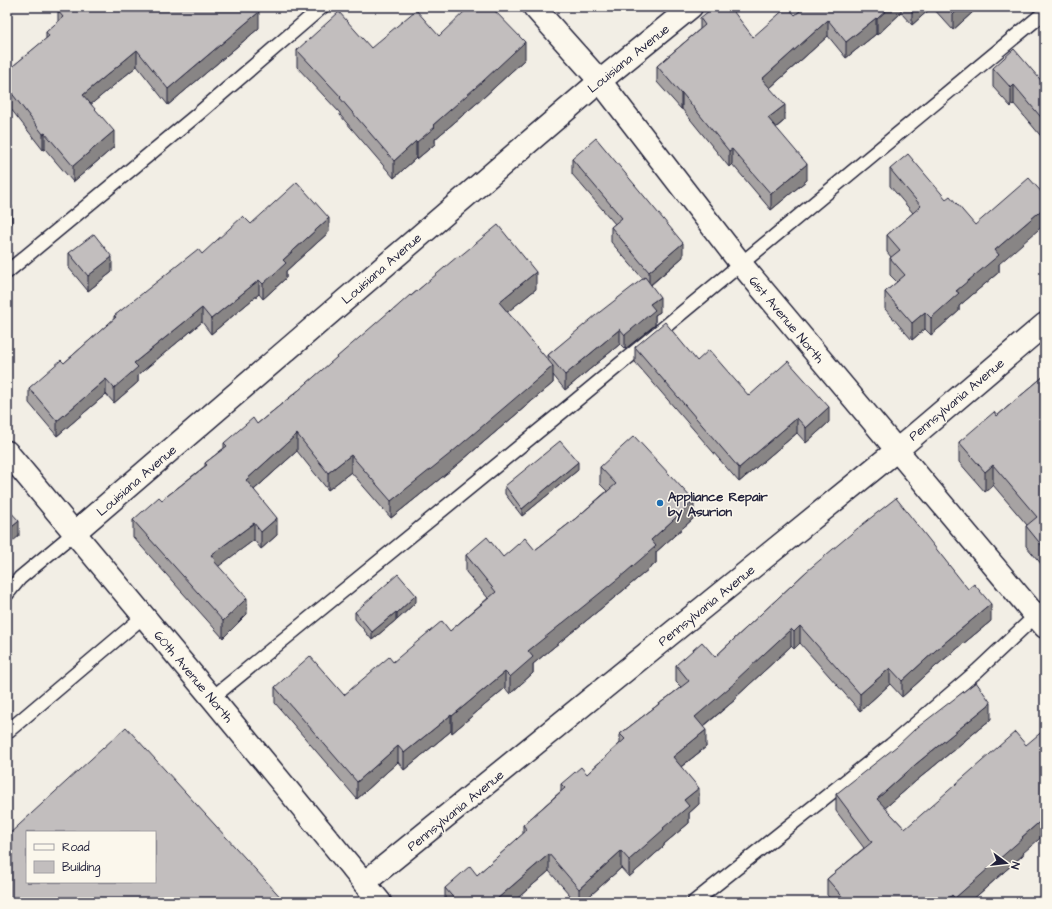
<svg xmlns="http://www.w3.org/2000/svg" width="1052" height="909" font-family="'Architects Daughter',sans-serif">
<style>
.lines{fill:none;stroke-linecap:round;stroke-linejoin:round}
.service-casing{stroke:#22223b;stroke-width:16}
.minor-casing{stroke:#22223b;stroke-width:25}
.service{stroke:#fbf7ec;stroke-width:13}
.minor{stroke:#fbf7ec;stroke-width:22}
.wall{fill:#a7a3a3;stroke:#22223b}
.shaded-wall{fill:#888585;stroke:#22223b}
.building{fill:#c2bebe;stroke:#22223b;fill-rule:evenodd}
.poi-dot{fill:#1f6fb2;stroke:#fbf7ec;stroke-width:1.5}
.labels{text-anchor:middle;stroke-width:3;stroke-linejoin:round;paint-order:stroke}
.street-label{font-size:13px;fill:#22223b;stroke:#fbf7ec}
.poi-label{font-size:13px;font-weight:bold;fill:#22223b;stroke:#fbf7ec;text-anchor:start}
</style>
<rect width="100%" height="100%" fill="#f2eee5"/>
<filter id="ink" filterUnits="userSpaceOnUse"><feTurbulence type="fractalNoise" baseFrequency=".025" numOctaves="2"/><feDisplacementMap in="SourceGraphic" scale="8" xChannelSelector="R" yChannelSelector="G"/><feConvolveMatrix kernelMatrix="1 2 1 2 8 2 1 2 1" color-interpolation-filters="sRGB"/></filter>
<g filter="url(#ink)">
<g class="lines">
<g class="service-casing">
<g id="service">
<polyline points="7,272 198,114 322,7"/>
<polyline points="7,594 20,578 74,533"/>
<polyline points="212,698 573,403 1045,12"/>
<polyline points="7,732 144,616"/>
<polyline points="694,902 891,745 977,671 1045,607"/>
</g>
</g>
<g class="minor-casing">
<g id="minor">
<polyline points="534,7 600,81 741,264 1045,627"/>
<polyline points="7,452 212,698 380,902"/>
<polyline points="74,533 600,81 691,7"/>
<polyline points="364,883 897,450 1045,324"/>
</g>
</g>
<use href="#service" class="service"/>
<use href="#minor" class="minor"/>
</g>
<g class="wall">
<polygon points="805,7 976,7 973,10 973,12 953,30 932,7 912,25 901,13 877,35 876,34 846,58 828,36 770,88 785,120 776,128 807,180 771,210 732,164 729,167 682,109 681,109 657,82 657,66 700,29 700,18 753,37 795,15"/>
<polygon points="58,11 259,28 168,105 137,66 91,104 114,147 73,182 45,149 43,150 7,104 7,71 46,39 46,32 58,22"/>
<polygon points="439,36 525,59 483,98 435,139 435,144 417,159 416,158 394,178 340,115 340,113 297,67 297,50 371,48"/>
<polygon points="993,68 1045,85 1045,141 1014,104 1011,107 993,87"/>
<polygon points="572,159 683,257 651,285 660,312 655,315 655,325 625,349 620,344 565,390 553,375 553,383 451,470 391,518 351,472 328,490 297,451 254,490 277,535 261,549 254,540 218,566 247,614 223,638 133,537 133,520 162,500 205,466 205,463 224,448 224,443 257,424 299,390 391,312 459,257 536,289 507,312 548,361 548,355 643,279 611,242 611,227 615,224 572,174"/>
<polygon points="890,169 999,264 999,272 959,306 959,311 931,335 925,329 912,340 885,309 885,292 897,282 890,275 890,258 891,257 887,252 887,235 913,213 890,186"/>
<polygon points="251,224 329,232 286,271 286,278 263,299 259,294 211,334 202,322 138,375 138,382 114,403 106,394 57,436 29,403 29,388 64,363 114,319 114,316 202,254"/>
<polygon points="69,253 112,272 88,291 69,268"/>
<polygon points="635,347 697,361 749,396 829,422 806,443 797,433 739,482 635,362"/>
<polygon points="1045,375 1045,564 1043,566 1026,546 1026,526 1027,525 993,485 985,492 959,462 959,442 997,416"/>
<polygon points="600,467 694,518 656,552 656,563 625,589 533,664 533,673 510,694 505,688 452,733 451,731 404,770 398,762 357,799 275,703 275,687 344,695 393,662 450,631 488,598 466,572 466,555 503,557 535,550 575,519 607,491 600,484"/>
<polygon points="578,470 522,516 505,494 505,486"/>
<polygon points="807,571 991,621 936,666 902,697 890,684 860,711 800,643 794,649 791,646 736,697 736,699 703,727 706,747 681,767 699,804 689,813 689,823 664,844 664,846 629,877 621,868 583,902 576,902 549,871 513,902 445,902 445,888 477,875 523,834 523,825 561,791 561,784 587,774 620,743 620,734 681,687 676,682 676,665 715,657"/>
<polygon points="416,602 397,620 396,620 372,640 355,619 355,612"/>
<polygon points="991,719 916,781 885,808 905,829 1023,853 1023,855 970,902 833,902 827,895 827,879 864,848 836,811 836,794"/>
</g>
<g class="shaded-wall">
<polygon points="890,7 901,7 901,13 877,35 877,19"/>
<polygon points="915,7 932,7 912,25 912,9"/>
<polygon points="961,7 976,7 973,10 973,12 953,30 953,15"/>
<polygon points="259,12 259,28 168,105 168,89"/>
<polygon points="876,18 876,34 846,58 846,42"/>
<polygon points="828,20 828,36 762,95 762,79"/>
<polygon points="525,42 525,59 483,98 435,139 435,144 417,159 417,142 433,125"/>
<polygon points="137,50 137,66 83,111 83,95"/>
<polygon points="1014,85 1014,104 1011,107 1011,88"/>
<polygon points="682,93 682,109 681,109 681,94"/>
<polygon points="785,105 785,120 768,134 768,118"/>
<polygon points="114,131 114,147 73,182 73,166"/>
<polygon points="45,133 45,149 43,150 43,134"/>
<polygon points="416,141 416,158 394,178 394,161"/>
<polygon points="732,149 732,164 729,167 729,151"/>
<polygon points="807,164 807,180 771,210 771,194"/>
<polygon points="12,206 12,224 7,228 7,210"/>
<polygon points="1045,207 1045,224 999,264 999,272 959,306 959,311 931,335 931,318 995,250"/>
<polygon points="329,218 329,232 286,271 286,278 263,299 263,284 283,260"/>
<polygon points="683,243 683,257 649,286 649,272"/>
<polygon points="112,257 112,272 88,291 88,276"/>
<polygon points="536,272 536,289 499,319 499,302"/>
<polygon points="259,280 259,294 211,334 211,319"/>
<polygon points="660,297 660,312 655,315 655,325 625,349 625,335 650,304"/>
<polygon points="202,308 202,322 138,375 138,382 114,403 114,388 134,363"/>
<polygon points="925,312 925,329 912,340 912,323"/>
<polygon points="620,329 620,344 565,390 565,375"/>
<polygon points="553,366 553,383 451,470 391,518 391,501"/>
<polygon points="106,379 106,394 57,436 57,421"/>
<polygon points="829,407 829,422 806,443 806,428"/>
<polygon points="797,418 797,433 739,482 739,468"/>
<polygon points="297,434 297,451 246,497 246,480"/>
<polygon points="351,455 351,472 328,490 328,473"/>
<polygon points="578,462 578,470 522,516 522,509"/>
<polygon points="993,465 993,485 985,492 985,472"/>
<polygon points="694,501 694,518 656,552 656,563 625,589 533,664 533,673 510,694 510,677 528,651"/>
<polygon points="277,518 277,535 261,549 261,532"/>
<polygon points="19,521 19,536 7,546 7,531"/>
<polygon points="254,523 254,540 215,569 211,555"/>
<polygon points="1045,545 1045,564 1043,566 1043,547"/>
<polygon points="416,595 416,602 397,620 397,613"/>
<polygon points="247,598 247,614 223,638 223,621"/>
<polygon points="991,604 991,621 936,666 902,697 902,681 936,650"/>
<polygon points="396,612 396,620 372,640 372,632"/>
<polygon points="800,626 800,643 794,649 794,632"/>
<polygon points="791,629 791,646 736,697 736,699 695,733 695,717"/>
<polygon points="890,668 890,684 860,711 860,694"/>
<polygon points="505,672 505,688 452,733 452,716"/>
<polygon points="991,703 991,719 916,781 877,815 877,799 916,764"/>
<polygon points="451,715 451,731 404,770 404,753"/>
<polygon points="706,730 706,747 673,773 673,757"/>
<polygon points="398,746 398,762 357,799 357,782"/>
<polygon points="699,788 699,804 689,813 689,823 664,844 664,846 629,877 629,860 663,828 684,800"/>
<polygon points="1045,817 1045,834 1023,853 1023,855 970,902 955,902 955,898 1022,837"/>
<polygon points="621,851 621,868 583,902 579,902 579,889"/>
<polygon points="549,854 549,871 513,902 497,902 497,899"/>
<polygon points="952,895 952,902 944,902"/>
</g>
<g class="building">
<polygon points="63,7 255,7 259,12 168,89 137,50 83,95 114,131 73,166 45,133 43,134 7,87 7,71 49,36 46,32 63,17 58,11"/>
<polygon points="469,7 491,7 525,42 483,81 433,125 435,127 417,142 416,141 394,161 340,98 341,97 297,50 339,12 371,48 416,10 439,36"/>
<polygon points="714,7 730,7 753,37 787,7 788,7 795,15 805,7 890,7 877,19 876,18 846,42 828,20 762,79 785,105 768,118 807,164 771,194 732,149 729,151 682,93 681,94 657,66 705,25 700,18"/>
<polygon points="910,7 915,7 912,9"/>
<polygon points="946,7 961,7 953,15"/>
<polygon points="1014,49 1045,85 1045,122 1014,85 1011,88 993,68"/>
<polygon points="596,138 683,243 649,272 611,227 622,218 572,159"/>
<polygon points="908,154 946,199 950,196 975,225 1029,178 1045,196 1045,207 995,250 999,255 956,291 959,293 931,318 925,312 912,323 885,292 905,275 890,258 900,250 887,235 921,206 890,169"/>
<polygon points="297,182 329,218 283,260 286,263 263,284 259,280 211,319 202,308 134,363 138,367 114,388 106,379 57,421 29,388 61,360 64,363 116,317 114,316 198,249 202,254 243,216 251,224"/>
<polygon points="7,200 12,206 7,210"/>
<polygon points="498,225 536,272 499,302 553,366 451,453 391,501 351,455 328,473 297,434 246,480 277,518 261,532 254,523 211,555 215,560 214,561 247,598 223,621 133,520 159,497 162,500 207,465 205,463 227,446 224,443 253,418 257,424 299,390 390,311 391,312 410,295 411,296 458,256 459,257"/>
<polygon points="94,234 112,257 88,276 69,253"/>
<polygon points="645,277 660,297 650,304 655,310 625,335 620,329 565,375 548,355 596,315"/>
<polygon points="665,322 697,361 709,350 749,396 788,361 829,407 806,428 797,418 739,468 635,347"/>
<polygon points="1045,375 1045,545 1043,547 1026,526 1037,517 993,465 985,472 959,442 994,412 997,416"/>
<polygon points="634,436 694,501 651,540 656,546 625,573 528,651 533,657 510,677 505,672 452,716 451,715 404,753 398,746 357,782 275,687 310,656 344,695 389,657 393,662 442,621 450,631 496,592 466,555 487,537 503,557 525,538 535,550 575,519 616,484 600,467"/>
<polygon points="560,441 578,462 522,509 505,486"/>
<polygon points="896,498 968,589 974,584 991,604 936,650 902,681 890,668 860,694 800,626 794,632 791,629 735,681 736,682 695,717 706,730 673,757 699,788 684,800 689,806 663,828 664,829 629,860 621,851 579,889 549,854 497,899 500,902 457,902 445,888 470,866 477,875 527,830 523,825 565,788 561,784 581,767 587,774 625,739 620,734 689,681 676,665 702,642 715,657 807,571 858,528"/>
<polygon points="7,508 19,521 7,531"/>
<polygon points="398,574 416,595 397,613 396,612 372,632 355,612"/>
<polygon points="976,682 991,703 916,764 877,799 905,829 1015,732 1026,745 1045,729 1045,817 1022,837 1023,838 955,898 952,895 944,902 847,902 827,879 872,842 836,794 897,746 914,730"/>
<path d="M126,727L285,902H7V836ZM27,832H155V882H27Z"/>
</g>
</g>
<circle class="poi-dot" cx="660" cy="503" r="4"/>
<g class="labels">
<g class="street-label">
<text transform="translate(628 58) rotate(-39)" y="5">Louisiana Avenue</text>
<text transform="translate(381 268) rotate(-41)" y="5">Louisiana Avenue</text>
<text transform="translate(787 319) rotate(50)" y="5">61st Avenue North</text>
<text transform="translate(956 399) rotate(-40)" y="5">Pennsylvania Avenue</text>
<text transform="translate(136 480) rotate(-41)" y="5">Louisiana Avenue</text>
<text transform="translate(706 605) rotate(-39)" y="5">Pennsylvania Avenue</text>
<text transform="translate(194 676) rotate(50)" y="5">60th Avenue North</text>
<text transform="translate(455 810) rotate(-39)" y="5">Pennsylvania Avenue</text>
</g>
<g class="poi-label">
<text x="668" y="501">Appliance Repair<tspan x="668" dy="15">by Asurion</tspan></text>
</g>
</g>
<rect width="1052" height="909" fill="none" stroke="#fbf7ec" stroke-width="24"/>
<rect x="12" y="12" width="1028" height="885" fill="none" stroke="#22223b" stroke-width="1.5" filter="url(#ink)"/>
<rect x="26" y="831" width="130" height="52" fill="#fbf7ec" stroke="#a4a2a5"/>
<rect x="34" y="844" width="20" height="6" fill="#fbf7ec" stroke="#a4a2a5"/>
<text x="62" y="851" font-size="12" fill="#22223b">Road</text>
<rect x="34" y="861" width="20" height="12" fill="#c2bebe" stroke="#a4a2a5"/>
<text x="62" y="871" font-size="12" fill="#22223b">Building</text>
<g transform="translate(1006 863) rotate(105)" stroke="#fbf7ec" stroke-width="3" paint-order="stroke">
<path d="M0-3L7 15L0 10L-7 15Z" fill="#22223b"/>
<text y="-6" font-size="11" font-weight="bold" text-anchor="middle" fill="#22223b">N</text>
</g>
</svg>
